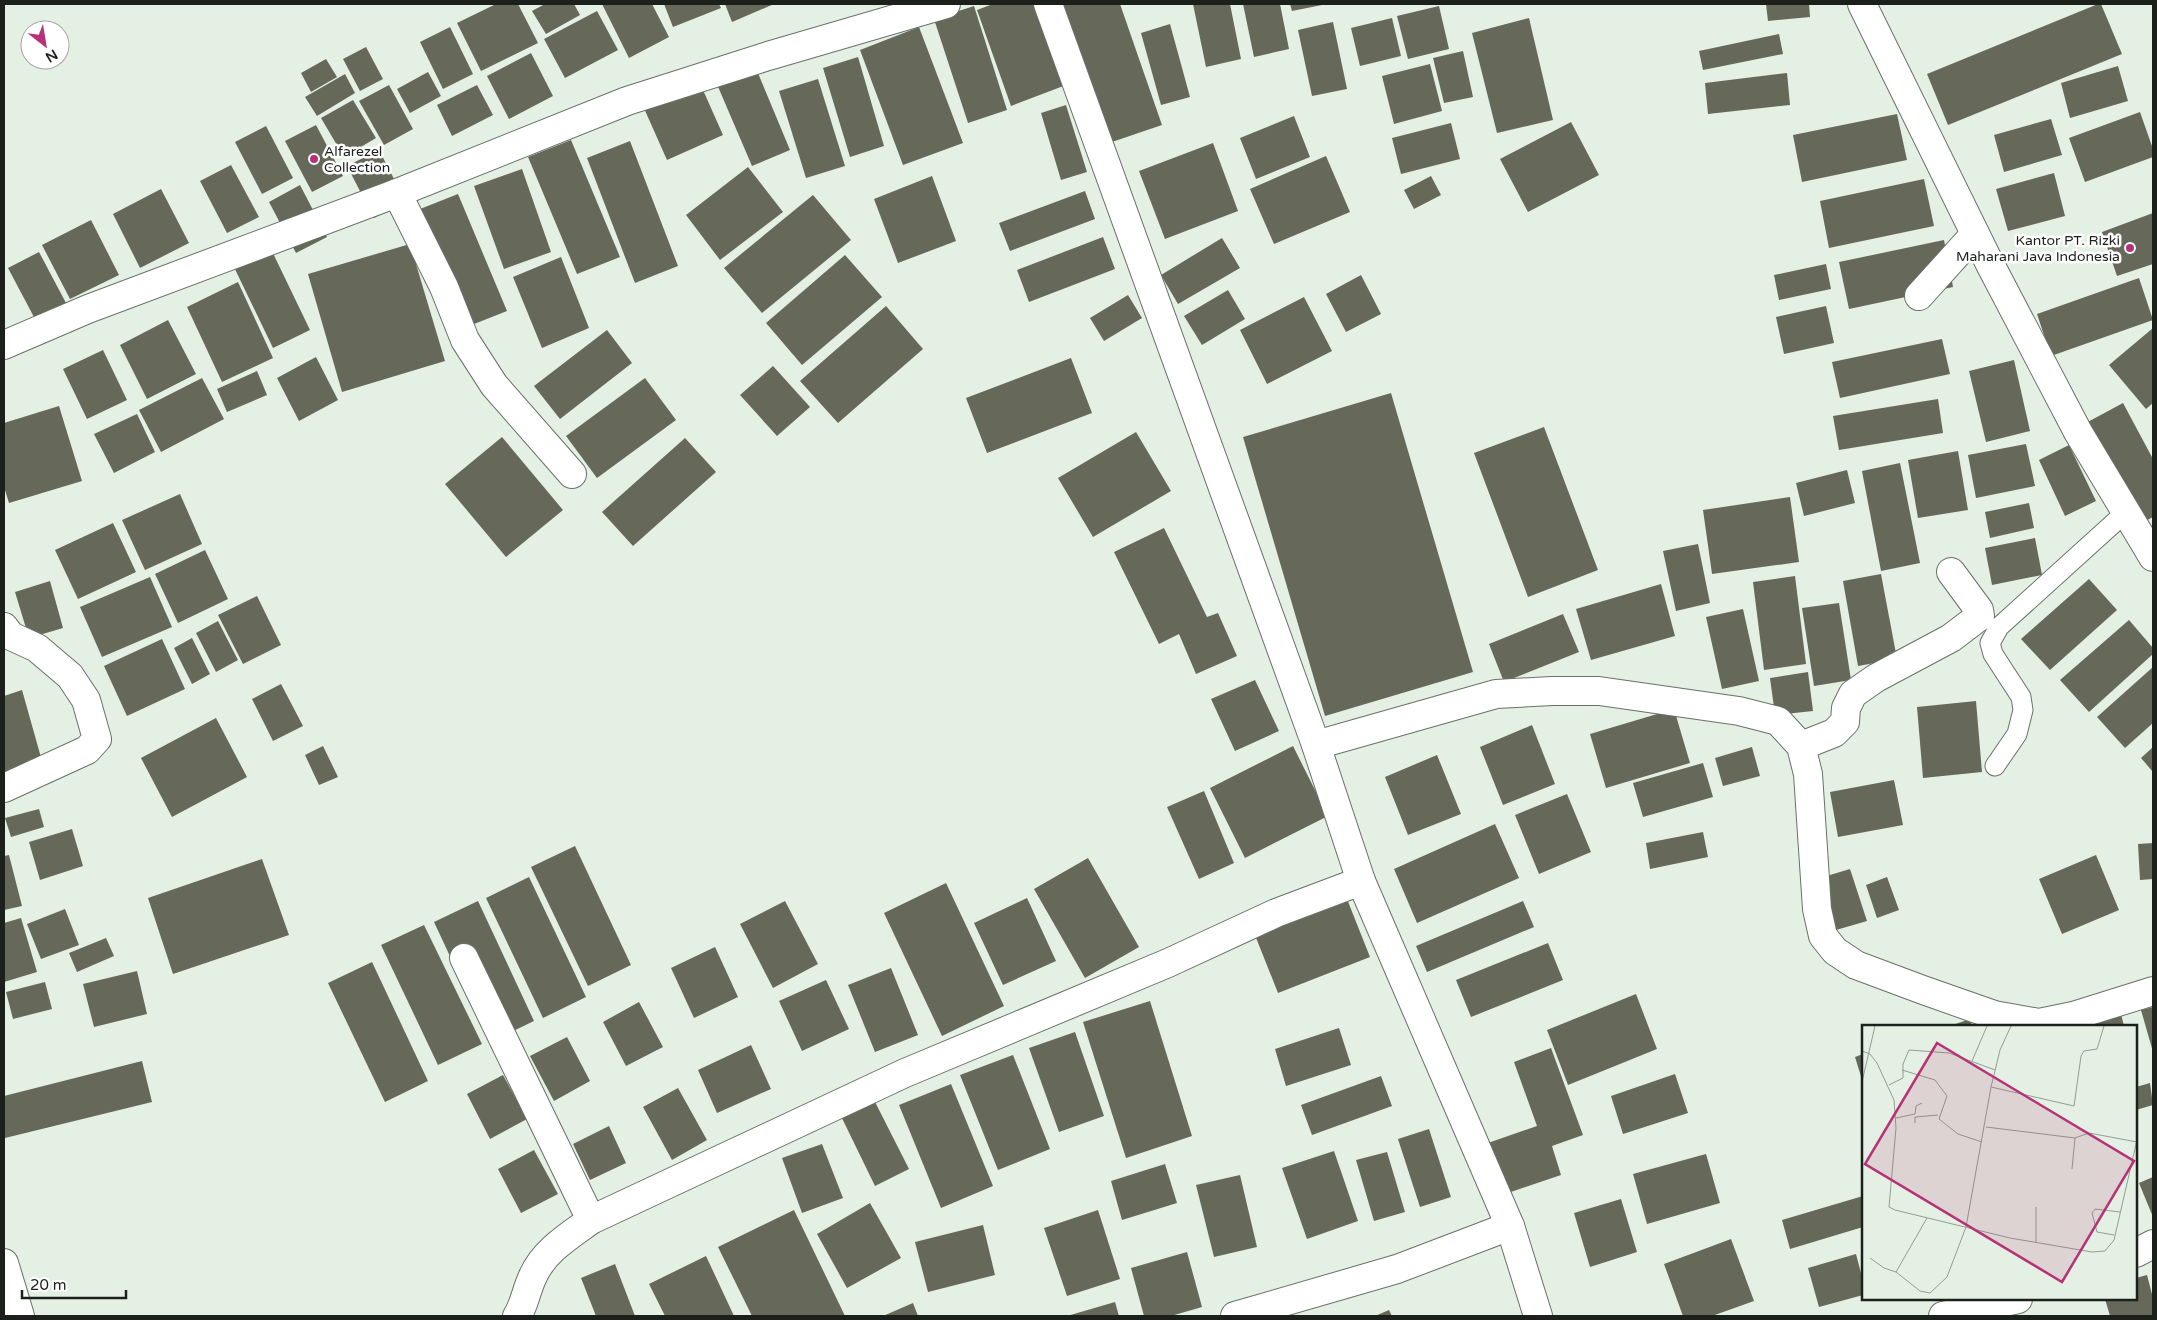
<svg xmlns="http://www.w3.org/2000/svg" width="2157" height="1320" font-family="'Varela Round',sans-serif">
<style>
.building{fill:#66685a}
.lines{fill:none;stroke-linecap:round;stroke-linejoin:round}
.lane-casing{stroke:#677267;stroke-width:21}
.street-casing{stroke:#677267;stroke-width:30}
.lane{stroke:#fff;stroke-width:19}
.street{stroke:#fff;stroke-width:28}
.poi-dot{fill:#b63175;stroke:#fff;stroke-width:2}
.labels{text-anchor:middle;stroke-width:5;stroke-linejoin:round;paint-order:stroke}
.poi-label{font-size:14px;fill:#1b201b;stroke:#fff;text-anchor:start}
.inset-road{fill:none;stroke:#949d93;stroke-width:1}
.view{fill:#b63175;fill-opacity:0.15;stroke:#b63175;stroke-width:2.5}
.inset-edge{fill:none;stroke:#1b201b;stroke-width:2.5}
</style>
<rect width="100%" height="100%" fill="#e4f0e3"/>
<g class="building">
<polygon points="496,4 518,4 538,43 481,71 457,23"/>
<polygon points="545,4 574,4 580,15 546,34 532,11"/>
<polygon points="602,4 652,4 669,37 629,58"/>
<polygon points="664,4 719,4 721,8 673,27"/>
<polygon points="725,4 774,4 732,22"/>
<polygon points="993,4 1037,4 1066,85 1011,106 977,10"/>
<polygon points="1062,4 1120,4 1162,125 1109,143"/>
<polygon points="1193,4 1230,4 1241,59 1206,67"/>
<polygon points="1243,4 1280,4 1289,49 1254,57"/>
<polygon points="1290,4 1322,4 1322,5 1292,11"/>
<polygon points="1766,4 1809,4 1810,17 1768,21"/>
<polygon points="2098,4 2101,4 2122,54 1948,125 1927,74"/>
<polygon points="974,6 1007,110 968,123 934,19"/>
<polygon points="1439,6 1449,49 1408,59 1397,16"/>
<polygon points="597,11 618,50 565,78 544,39"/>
<polygon points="1392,18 1401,56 1360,66 1351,28"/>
<polygon points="1529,18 1553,120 1497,133 1472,33"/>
<polygon points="1333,22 1347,89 1312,96 1298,30"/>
<polygon points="1170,24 1190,97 1161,105 1141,33"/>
<polygon points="450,27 473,74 443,89 420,42"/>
<polygon points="919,27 963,143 903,165 860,50"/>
<polygon points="1779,34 1783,54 1703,70 1699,51"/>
<polygon points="366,47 383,79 360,91 343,59"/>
<polygon points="1463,51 1473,97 1444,103 1433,58"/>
<polygon points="531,53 553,96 509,119 487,76"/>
<polygon points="858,57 884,146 850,157 823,68"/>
<polygon points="326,59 337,77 311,92 301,73"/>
<polygon points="1430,64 1442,111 1394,124 1382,76"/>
<polygon points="755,66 790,150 752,166 716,82"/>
<polygon points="2118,66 2128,101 2070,118 2061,83"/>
<polygon points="428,72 441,96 410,113 397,89"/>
<polygon points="1787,73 1790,105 1708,114 1705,83"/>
<polygon points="345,74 355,93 317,116 305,97"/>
<polygon points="818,79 845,166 806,178 779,91"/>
<polygon points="699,81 723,135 667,160 643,106"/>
<polygon points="389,85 413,129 384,145 359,101"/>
<polygon points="477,85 493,115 452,136 437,105"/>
<polygon points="353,100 376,138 344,157 321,118"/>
<polygon points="1066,105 1087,172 1061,180 1041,113"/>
<polygon points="2140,112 2153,149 2153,157 2085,182 2069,138"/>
<polygon points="1897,114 1907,160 1802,182 1793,135"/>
<polygon points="1294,116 1310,157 1256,179 1240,138"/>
<polygon points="2051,119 2062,155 2004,172 1994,135"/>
<polygon points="1571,122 1599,175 1528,212 1500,159"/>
<polygon points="1451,123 1460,159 1401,174 1392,138"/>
<polygon points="316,125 343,176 312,192 285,141"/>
<polygon points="266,126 293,178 262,194 235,142"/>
<polygon points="571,140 620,257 577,274 528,157"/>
<polygon points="630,141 678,266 635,283 587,158"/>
<polygon points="1213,143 1238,211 1165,239 1139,171"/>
<polygon points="379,150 406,202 374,218 347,166"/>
<polygon points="1326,156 1350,212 1274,244 1250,189"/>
<polygon points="231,165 259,217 227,233 200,181"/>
<polygon points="748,167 783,212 720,260 686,215"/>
<polygon points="522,169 551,252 504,269 474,186"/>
<polygon points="2054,173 2065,216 2008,231 1996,189"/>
<polygon points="932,176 956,241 898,263 874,199"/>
<polygon points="1431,176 1441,195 1414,209 1404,190"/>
<polygon points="1924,179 1934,226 1829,248 1820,201"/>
<polygon points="300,185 327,237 296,253 269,202"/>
<polygon points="161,189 189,243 140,268 113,214"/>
<polygon points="1085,191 1095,219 1010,251 999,223"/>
<polygon points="458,194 507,311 464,328 415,211"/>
<polygon points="813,195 851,240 762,313 724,268"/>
<polygon points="2153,213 2153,264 2117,276 2102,232"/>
<polygon points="91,220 119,275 70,299 42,245"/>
<polygon points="1103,237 1115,269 1029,302 1017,270"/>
<polygon points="1222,238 1240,268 1178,304 1161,275"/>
<polygon points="1944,240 1953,287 1849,309 1839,262"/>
<polygon points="410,244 445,361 342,392 308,274"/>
<polygon points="270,247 310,330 273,348 233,265"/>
<polygon points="39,252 66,303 35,319 8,268"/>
<polygon points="845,255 882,297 802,365 766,323"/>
<polygon points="561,257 589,328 542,348 513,277"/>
<polygon points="1826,264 1831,289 1779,300 1774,275"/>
<polygon points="1361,275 1381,314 1346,332 1326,294"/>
<polygon points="2139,278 2153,320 2051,356 2037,314"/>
<polygon points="238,282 273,358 222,382 187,307"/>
<polygon points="1228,290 1245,319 1202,345 1184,316"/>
<polygon points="1128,295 1142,318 1104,341 1090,318"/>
<polygon points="1304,297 1332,351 1267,384 1240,330"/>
<polygon points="886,306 923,349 838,423 800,381"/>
<polygon points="1826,306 1834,343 1784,354 1776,317"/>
<polygon points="168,320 196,374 147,399 120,345"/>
<polygon points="2153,328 2153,403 2146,409 2109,365"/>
<polygon points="607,330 632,363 560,419 534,386"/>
<polygon points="1942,339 1950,374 1840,398 1832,362"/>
<polygon points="103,350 127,400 87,419 63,369"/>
<polygon points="316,357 338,400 299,421 277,378"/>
<polygon points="1071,358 1092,413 987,453 966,398"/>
<polygon points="2014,360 2030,431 1986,442 1969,371"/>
<polygon points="773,366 810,407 777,436 740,395"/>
<polygon points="257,371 267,395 227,412 217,389"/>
<polygon points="202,378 224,419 161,452 139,410"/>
<polygon points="645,378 676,420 597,478 566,436"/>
<polygon points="1391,393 1473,672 1325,716 1243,437"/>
<polygon points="1938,399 1943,433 1839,450 1833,416"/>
<polygon points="2123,403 2153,459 2153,517 2140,524 2084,424"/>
<polygon points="59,406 82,481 9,503 4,487 4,423"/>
<polygon points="137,414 155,452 114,473 94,434"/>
<polygon points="1544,427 1598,570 1528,597 1474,453"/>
<polygon points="1136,432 1171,491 1093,537 1058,478"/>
<polygon points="502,437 563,510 506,557 445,484"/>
<polygon points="685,438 716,472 633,546 602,512"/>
<polygon points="2026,444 2035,486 1976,498 1968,455"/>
<polygon points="2069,445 2096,501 2065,516 2039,460"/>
<polygon points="1958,451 1968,510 1918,518 1908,460"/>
<polygon points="1900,463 1920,563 1881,571 1862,471"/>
<polygon points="1847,470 1855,503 1804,516 1796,483"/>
<polygon points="180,494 202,544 145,570 122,520"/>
<polygon points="1790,497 1799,562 1712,574 1703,510"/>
<polygon points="2029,503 2034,528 1990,538 1985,512"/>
<polygon points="113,523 136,572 78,599 55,550"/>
<polygon points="1164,528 1207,617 1218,613 1237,656 1196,674 1179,634 1159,644 1114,552"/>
<polygon points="2035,538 2042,575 1992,585 1985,548"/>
<polygon points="1698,544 1710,603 1676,611 1663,551"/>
<polygon points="205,550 228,599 178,623 155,574"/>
<polygon points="1881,574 1897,659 1858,666 1843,581"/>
<polygon points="1795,576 1806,664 1764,670 1753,582"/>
<polygon points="150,577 172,627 102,657 80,607"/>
<polygon points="2089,579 2117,610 2050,670 2021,639"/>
<polygon points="50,581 63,628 29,638 15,592"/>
<polygon points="1661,584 1675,636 1591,660 1576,609"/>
<polygon points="257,596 281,645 243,664 218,615"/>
<polygon points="1839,603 1851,680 1814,686 1802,608"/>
<polygon points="1743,609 1759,681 1722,689 1706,617"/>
<polygon points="1563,614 1579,652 1504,682 1489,644"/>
<polygon points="2129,620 2153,648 2153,654 2089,712 2060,680"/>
<polygon points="218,621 238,660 216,672 196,633"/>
<polygon points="192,638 210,674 192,684 174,648"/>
<polygon points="162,639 185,689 127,716 104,666"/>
<polygon points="2153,667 2153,723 2125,748 2097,717"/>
<polygon points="1808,672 1813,711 1775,715 1770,678"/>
<polygon points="1255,680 1279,731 1235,751 1211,699"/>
<polygon points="281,684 303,726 273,741 252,699"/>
<polygon points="22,690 42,761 4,772 4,696"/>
<polygon points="1976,701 1982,772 1923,778 1917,707"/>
<polygon points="1674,709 1690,763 1606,788 1590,734"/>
<polygon points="216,718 247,777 172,817 141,758"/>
<polygon points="1532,725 1555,784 1503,805 1480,747"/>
<polygon points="323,746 338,777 319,785 305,755"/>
<polygon points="1293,746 1328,816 1245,858 1210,788"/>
<polygon points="1752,747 1760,776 1723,786 1715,758"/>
<polygon points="2153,747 2153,772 2141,758"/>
<polygon points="1437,755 1461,814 1408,835 1385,777"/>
<polygon points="1703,763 1713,797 1643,817 1633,783"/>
<polygon points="1894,780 1903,825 1838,837 1830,792"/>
<polygon points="1204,791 1234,863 1199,879 1167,807"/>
<polygon points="1567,794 1591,852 1539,874 1515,815"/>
<polygon points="39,809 44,827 11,837 5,818"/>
<polygon points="1495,824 1519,878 1417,923 1394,869"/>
<polygon points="72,829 83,866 40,880 29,842"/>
<polygon points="1703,832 1708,857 1650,869 1646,843"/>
<polygon points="2153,843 2153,879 2140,880 2138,844"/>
<polygon points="575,846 631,965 588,986 531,867"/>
<polygon points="9,855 22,906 4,910 4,856"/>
<polygon points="2096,855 2119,910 2062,934 2039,879"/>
<polygon points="1088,858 1139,947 1085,978 1034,889"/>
<polygon points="262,859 289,935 173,974 148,898"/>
<polygon points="1850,869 1867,921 1836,930 1820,878"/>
<polygon points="529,877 586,997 543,1018 486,898"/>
<polygon points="1887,877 1899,910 1877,918 1866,885"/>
<polygon points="946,883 1004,1006 942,1036 884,913"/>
<polygon points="1343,889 1370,957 1278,993 1251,925"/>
<polygon points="1027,898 1056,961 1003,985 974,923"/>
<polygon points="478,901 534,1021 490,1042 434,922"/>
<polygon points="785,901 818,964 773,988 740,924"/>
<polygon points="1523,901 1534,927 1427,972 1416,946"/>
<polygon points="65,909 79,945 41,959 27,924"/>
<polygon points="21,918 37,972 4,982 4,923"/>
<polygon points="424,925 482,1044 438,1065 381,945"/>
<polygon points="106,938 114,956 77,972 69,953"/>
<polygon points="1548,943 1563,980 1471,1017 1456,980"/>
<polygon points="715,947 738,997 694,1018 671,968"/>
<polygon points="372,962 428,1081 385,1102 328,983"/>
<polygon points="891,968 918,1035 875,1052 848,985"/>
<polygon points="137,971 147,1014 94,1027 83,984"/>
<polygon points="826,980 849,1029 802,1051 779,1001"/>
<polygon points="45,982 52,1009 13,1019 6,992"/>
<polygon points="1636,994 1657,1049 1568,1085 1547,1030"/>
<polygon points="1150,1001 1192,1136 1126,1158 1083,1022"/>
<polygon points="639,1002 663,1047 626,1066 603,1022"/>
<polygon points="2153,1007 2153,1052 2141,1010"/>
<polygon points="2121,1014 2124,1026 2076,1026"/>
<polygon points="1970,1019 1972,1026 1950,1026"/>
<polygon points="1339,1028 1351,1065 1286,1086 1275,1049"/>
<polygon points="1075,1032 1104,1116 1059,1132 1029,1048"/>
<polygon points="567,1037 590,1081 554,1101 530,1056"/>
<polygon points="751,1045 771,1089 717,1113 698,1070"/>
<polygon points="1551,1048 1583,1135 1552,1146 1561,1175 1502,1195 1485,1144 1537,1126 1514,1062"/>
<polygon points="1863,1054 1863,1083 1855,1057"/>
<polygon points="1013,1055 1050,1149 998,1170 960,1075"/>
<polygon points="142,1061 152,1102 5,1138 4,1096"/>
<polygon points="1675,1074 1688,1113 1623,1134 1611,1096"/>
<polygon points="503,1075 527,1119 490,1139 467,1094"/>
<polygon points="1381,1076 1392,1106 1312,1135 1301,1105"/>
<polygon points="2150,1083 2153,1105 2136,1110 2136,1087"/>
<polygon points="951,1084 993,1186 941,1208 899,1105"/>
<polygon points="678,1088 707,1140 672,1160 643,1107"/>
<polygon points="872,1096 909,1169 875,1186 839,1112"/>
<polygon points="609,1126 626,1163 590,1180 573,1144"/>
<polygon points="1429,1129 1451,1197 1420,1207 1398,1139"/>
<polygon points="822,1144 843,1198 802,1213 782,1158"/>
<polygon points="534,1150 558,1194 521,1213 498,1169"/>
<polygon points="1334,1151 1358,1221 1307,1239 1282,1168"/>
<polygon points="1387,1152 1405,1212 1374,1221 1356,1160"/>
<polygon points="1706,1154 1720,1203 1647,1224 1633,1174"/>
<polygon points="1165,1164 1177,1203 1122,1220 1111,1181"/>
<polygon points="1240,1175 1257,1247 1214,1257 1196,1185"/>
<polygon points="2153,1177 2153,1217 2139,1183"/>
<polygon points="1863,1196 1863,1227 1790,1249 1782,1220"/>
<polygon points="1621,1199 1637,1252 1590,1267 1574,1213"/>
<polygon points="870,1203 901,1258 847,1288 817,1234"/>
<polygon points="794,1210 845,1316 752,1316 718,1247"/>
<polygon points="1098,1210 1120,1279 1067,1296 1044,1228"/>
<polygon points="983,1225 995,1275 928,1292 915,1242"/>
<polygon points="1731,1239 1754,1301 1712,1316 1683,1316 1664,1264"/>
<polygon points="1187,1252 1202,1307 1171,1316 1144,1316 1131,1268"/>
<polygon points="1856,1254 1863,1281 1863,1295 1819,1307 1808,1268"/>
<polygon points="706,1256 734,1316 665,1316 649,1284"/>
<polygon points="615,1264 635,1316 596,1316 581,1278"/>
<polygon points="2147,1275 2153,1298 2153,1316 2110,1316 2105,1299 2136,1299 2136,1278"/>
<polygon points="1115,1302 1119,1316 1067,1316"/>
<polygon points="913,1303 918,1316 883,1316"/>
<polygon points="1389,1310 1392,1316 1375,1316"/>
</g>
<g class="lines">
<g class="lane-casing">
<polyline id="lane" points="1995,766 2017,734 2023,710 2021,697 1993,654 1990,643 1999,627 2126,512"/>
</g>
<g class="street-casing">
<g id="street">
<polyline points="1048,4 1316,745 1361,881 1510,1226 1538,1316"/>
<polyline points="1862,4 1991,266 2078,432 2153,557"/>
<polyline points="397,193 444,287 465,340 494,385 572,474"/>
<polyline points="1919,296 1975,234"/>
<polyline points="4,345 88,309 397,193 627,101 768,56 946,4"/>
<polyline points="4,627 11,636 37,648 70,676 86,700 97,739 87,750 4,788"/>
<polyline points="1316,745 1496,694 1552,691 1599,691 1739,711 1778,721 1801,746 1808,774 1817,909 1823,936 1835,951 1856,965 1923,990 1994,1015 2039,1023 2073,1016 2153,991"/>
<polyline points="1801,746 1834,733 1845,722 1846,708 1853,694 1876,678 1951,638 1980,616 1979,610 1951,572"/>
<polyline points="464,958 591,1220"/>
<polyline points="2136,1253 2153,1244"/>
<polyline points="4,1263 20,1316"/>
<path d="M517,1316C525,1304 526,1290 533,1276C544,1251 569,1236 591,1220L905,1073L1168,963L1276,913L1361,881"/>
<polyline points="1235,1316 1397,1269 1510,1226"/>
<polyline points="1943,1316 2018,1299"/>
</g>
</g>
<use href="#lane" class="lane"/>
<use href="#street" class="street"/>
</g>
<g class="poi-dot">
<circle cx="314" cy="159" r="5"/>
<circle cx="2130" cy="248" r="5"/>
</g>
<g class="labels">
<g class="poi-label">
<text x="324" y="156">Alfarezel<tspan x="324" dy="16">Collection</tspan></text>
<text x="2120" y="245" text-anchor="end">Kantor PT. Rizki<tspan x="2120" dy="16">Maharani Java Indonesia</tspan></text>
</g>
</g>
<g transform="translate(1862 1025)">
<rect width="275" height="275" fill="#e4f0e3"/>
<path class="inset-road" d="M0,26L8,29L15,38L32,75L34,103L27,182L33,185L148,213L230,227L243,226L252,215L275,115M110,36L125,1M40,45L73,55L85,71L77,94L96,109L120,117M0,57L13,1M27,60L41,53V39L47,25L87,28L133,45M129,62L212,81L219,31L222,26L235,24L242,1M34,93L53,89L54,81L60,78M53,98V92L76,90M124,102L213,113L227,108L275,117M210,144L213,113M174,182V218M65,193L34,247L58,266L68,268L85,252L104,202L129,62L138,25L149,1M252,210L235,207L230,188L233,184L258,187M8,233L22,243L34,247"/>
<path class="view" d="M75,18L272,136L200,257L3,139Z"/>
<rect width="275" height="275" class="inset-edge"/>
</g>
<rect width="2157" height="1320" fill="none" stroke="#1b201b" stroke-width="10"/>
<g transform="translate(45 45) rotate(149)"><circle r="24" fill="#ffffff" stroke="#a4a6a4"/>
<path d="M0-4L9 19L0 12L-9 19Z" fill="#b63175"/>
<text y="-8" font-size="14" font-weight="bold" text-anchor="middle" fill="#1b201b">N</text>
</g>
<path d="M22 1290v8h104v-8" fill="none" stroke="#1b201b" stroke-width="2.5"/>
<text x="30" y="1290" font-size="15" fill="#1b201b" stroke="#ffffff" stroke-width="4" paint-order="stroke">20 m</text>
</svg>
